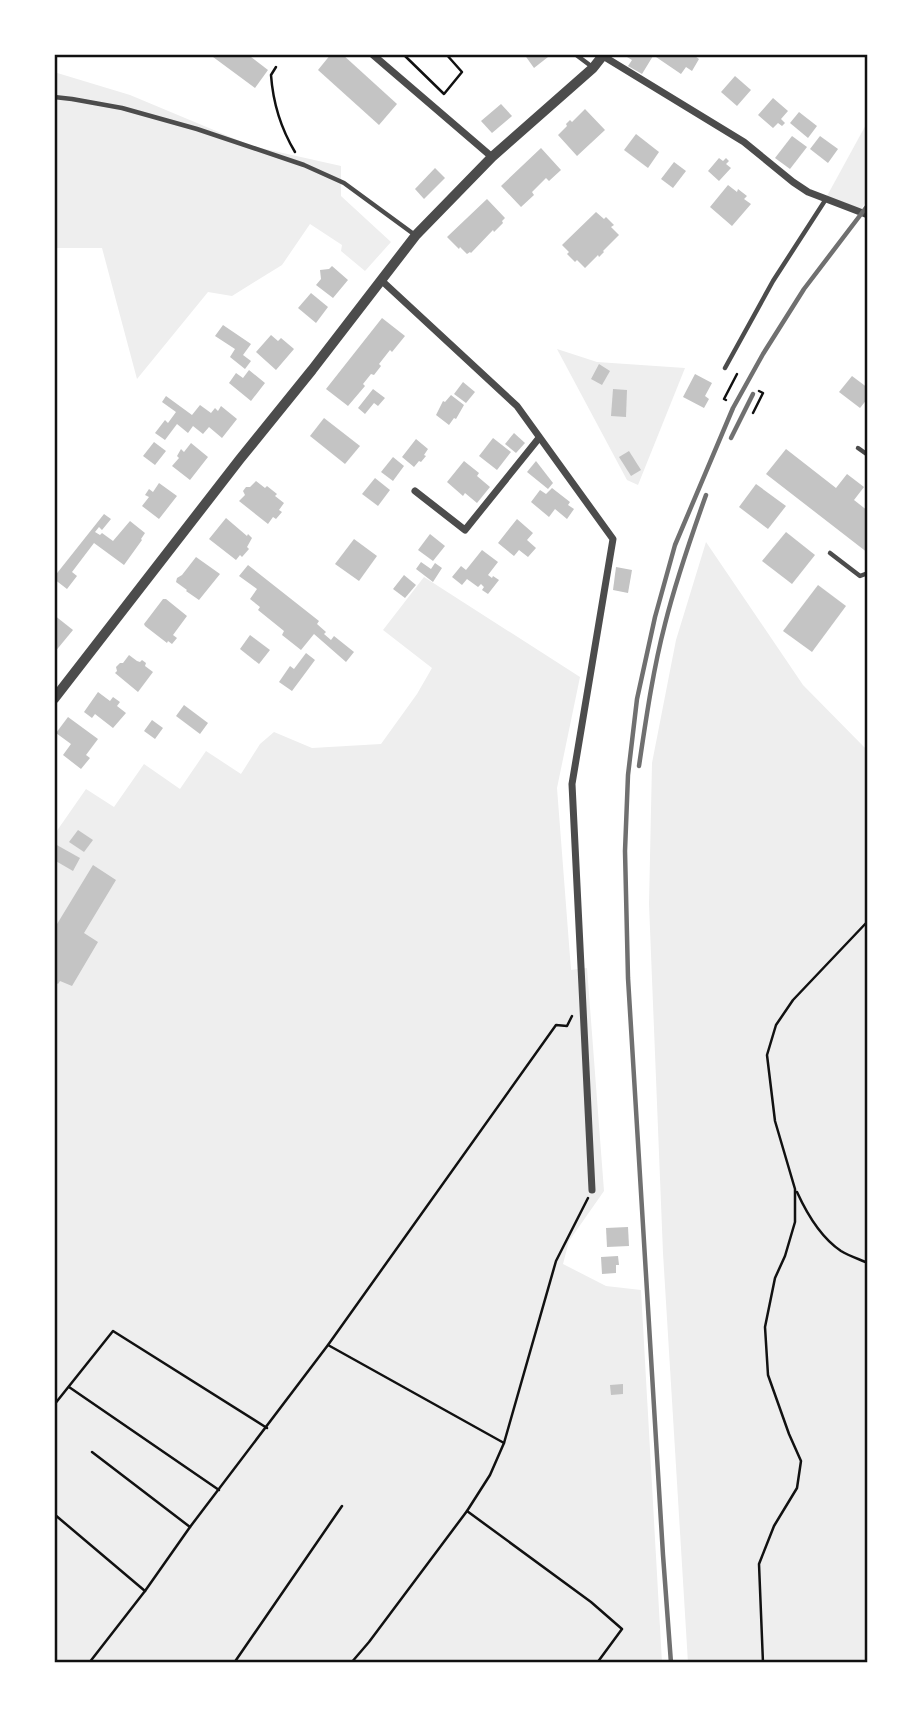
<svg xmlns="http://www.w3.org/2000/svg" width="922" height="1717" font-family="'Titillium Web',sans-serif">
<style>
.green{fill:#eee}
.building{fill:#c4c4c4}
.lines{fill:none;stroke-linecap:round;stroke-linejoin:round}
.path{stroke:#111;stroke-width:2.5}
.service{stroke:#4c4c4c;stroke-width:4.5}
.minor{stroke:#4c4c4c;stroke-width:7}
.tertiary{stroke:#4c4c4c;stroke-width:10}
.rail{stroke:#707070;stroke-width:4.5}
.neatline{fill:none;stroke:#111;stroke-width:2.5}
</style>
<rect width="100%" height="100%" fill="#fff"/>
<g class="green">
<polygon points="54,72 130,95 252,146 341,166 341,196 391,242 365,271 341,251 342,245 310,224 282,265 232,296 208,292 137,379 102,248 54,248"/>
<polygon points="868,121 868,199 861,209 827,196"/>
<polygon points="557,349 597,362 685,368 638,485 627,480"/>
<polygon points="706,542 803,685 868,751 868,1663 688,1663 663,1253 649,904 652,763 676,640"/>
<polygon points="424,577 580,677 557,788 571,970 587,968 604,1191 569,1241 563,1264 606,1286 641,1290 662,1663 54,1663 54,835 86,789 114,807 144,764 180,789 206,751 241,774 260,744 274,732 312,748 381,744 417,694 432,668 383,630"/>
</g>
<g class="building">
<polygon points="209,54 247,54 268,70 255,88"/>
<polygon points="331,54 342,54 397,104 379,125 318,70"/>
<polygon points="524,54 546,54 548,57 534,68"/>
<polygon points="622,54 651,54 653,56 642,74 628,66 632,60"/>
<polygon points="658,54 692,54 699,59 692,71 686,67 681,74 656,57"/>
<polygon points="735,76 751,90 737,106 721,92"/>
<polygon points="773,98 788,111 781,119 785,123 782,126 778,123 773,128 758,115"/>
<polygon points="501,104 512,116 492,133 481,121"/>
<polygon points="585,109 605,130 577,156 558,135 567,126 566,124 570,120 572,122"/>
<polygon points="799,112 817,126 808,138 790,123"/>
<polygon points="636,134 659,152 648,168 624,150"/>
<polygon points="792,136 807,147 790,169 775,158"/>
<polygon points="820,136 838,149 828,163 810,149"/>
<polygon points="541,148 561,170 549,181 546,178 532,192 534,195 521,207 501,186"/>
<polygon points="719,158 723,161 726,158 729,161 726,164 731,168 719,181 708,171"/>
<polygon points="674,162 686,171 673,188 661,179"/>
<polygon points="435,168 445,178 424,199 415,189"/>
<polygon points="728,185 737,192 738,189 747,196 744,199 751,204 732,226 710,207"/>
<polygon points="487,199 505,218 502,221 503,223 494,232 493,230 471,253 470,252 467,254 460,247 459,249 447,237"/>
<polygon points="596,212 604,219 606,217 614,225 611,227 619,235 603,251 604,252 599,257 598,255 585,268 577,260 575,262 567,254 569,252 562,245"/>
<polygon points="332,266 348,280 333,298 316,285 321,279 320,270 329,269"/>
<polygon points="311,293 328,307 316,323 298,308"/>
<polygon points="382,318 405,336 392,352 390,350 379,364 381,366 374,375 371,374 363,384 365,386 348,406 326,389"/>
<polygon points="223,325 251,344 243,355 251,361 245,369 230,357 235,349 215,336"/>
<polygon points="271,335 278,341 281,338 294,349 276,370 256,352"/>
<polygon points="599,364 610,371 602,385 591,379"/>
<polygon points="249,370 265,383 251,401 229,383 236,373 243,378"/>
<polygon points="695,374 712,383 705,396 709,399 704,408 683,397"/>
<polygon points="852,376 868,388 868,398 860,408 839,392"/>
<polygon points="463,382 475,392 466,403 454,394"/>
<polygon points="373,389 385,398 378,406 374,403 365,414 358,408"/>
<polygon points="613,389 627,390 626,417 611,416"/>
<polygon points="451,395 464,405 456,419 454,418 449,425 436,415 443,401 445,402"/>
<polygon points="166,396 192,415 200,405 211,413 215,408 218,411 221,406 237,419 222,438 209,427 203,434 193,426 188,433 177,424 165,440 155,433 165,420 168,423 176,412 162,402"/>
<polygon points="324,418 360,446 345,464 310,436"/>
<polygon points="514,433 525,443 516,453 505,444"/>
<polygon points="493,438 511,452 497,470 479,456"/>
<polygon points="416,439 428,449 424,455 426,456 421,462 419,461 414,467 402,457"/>
<polygon points="154,442 166,451 155,465 143,456"/>
<polygon points="191,443 208,457 190,480 172,466 179,458 177,456 181,449 184,452"/>
<polygon points="786,449 836,488 847,474 864,487 854,500 868,511 868,553 766,474"/>
<polygon points="629,451 641,470 631,476 619,457"/>
<polygon points="393,457 404,466 393,481 381,472"/>
<polygon points="464,461 479,473 477,476 490,487 477,503 465,493 463,496 447,482"/>
<polygon points="536,461 553,483 548,489 527,472"/>
<polygon points="375,478 390,490 378,506 362,494"/>
<polygon points="256,481 265,488 267,486 277,494 275,496 284,503 279,510 282,512 276,519 273,517 268,524 239,501 245,495 243,491 246,487 250,487"/>
<polygon points="159,483 177,496 159,519 142,506 149,497 145,495 149,489 153,492"/>
<polygon points="756,484 786,506 768,529 739,507"/>
<polygon points="552,488 570,502 568,505 574,509 567,519 555,509 549,517 531,502 540,490 546,494"/>
<polygon points="104,514 111,519 102,530 99,527 95,532 100,535 102,533 113,541 130,521 145,533 141,539 142,540 124,565 94,543 72,572 77,576 67,589 54,579 54,577"/>
<polygon points="226,518 247,536 248,534 252,538 247,547 249,549 242,557 240,555 236,560 209,539"/>
<polygon points="517,519 533,533 527,540 536,548 528,557 519,550 514,556 498,543"/>
<polygon points="786,532 815,555 792,584 762,561"/>
<polygon points="430,534 445,546 433,561 418,550"/>
<polygon points="354,539 377,556 359,581 335,564"/>
<polygon points="482,550 498,562 488,575 492,578 493,576 499,580 488,594 482,590 484,587 481,584 478,587 467,579 462,585 452,577 461,566 466,570"/>
<polygon points="196,557 220,574 199,600 186,591 187,590 176,582 177,578 182,575"/>
<polygon points="421,562 431,569 435,563 442,568 433,582 416,569"/>
<polygon points="248,565 319,621 317,624 326,632 324,634 331,640 334,636 354,652 346,662 314,634 301,650 282,635 284,631 258,610 260,607 250,599 257,589 239,576"/>
<polygon points="616,567 632,570 628,593 613,590"/>
<polygon points="404,575 416,585 405,598 393,589"/>
<polygon points="818,585 846,606 812,652 783,631"/>
<polygon points="163,599 166,599 187,616 173,635 177,638 172,644 168,641 167,643 145,626 144,624"/>
<polygon points="54,615 73,630 54,653"/>
<polygon points="250,635 270,650 259,664 240,649"/>
<polygon points="306,653 315,660 292,691 279,682 290,666 294,669"/>
<polygon points="129,655 137,661 140,662 142,660 146,663 145,666 153,672 138,692 115,673 117,671 116,667 120,663 123,663"/>
<polygon points="98,692 110,701 113,697 120,702 117,706 126,713 113,728 95,714 92,718 84,712"/>
<polygon points="184,705 208,723 200,734 176,716"/>
<polygon points="68,717 98,739 86,755 90,758 81,769 63,755 71,744 56,733"/>
<polygon points="152,720 163,728 155,739 144,731"/>
<polygon points="78,830 93,840 84,852 69,842"/>
<polygon points="55,844 80,858 73,871 54,860"/>
<polygon points="93,865 116,880 84,933 98,942 72,986 60,981 58,984 54,981 54,929"/>
<polygon points="628,1227 629,1246 607,1247 606,1228"/>
<polygon points="618,1256 619,1265 616,1265 616,1273 602,1274 601,1257"/>
<polygon points="623,1384 623,1394 611,1395 610,1385"/>
</g>
<g class="lines">
<g class="path">
<polyline points="259,54 260,54"/>
<polyline points="403,54 444,94 462,72 446,54"/>
<path d="M276,67L271,75C273,103 280,127 295,152"/>
<polyline points="726,400 724,399 737,374"/>
<polyline points="753,413 763,393 759,391"/>
<path d="M797,1192C807,1214 820,1237 841,1251C849,1256 859,1259 868,1263"/>
<polyline points="328,1345 504,1443"/>
<polyline points="69,1387 219,1490"/>
<polyline points="54,1405 113,1331 267,1428"/>
<polyline points="92,1452 190,1527"/>
<polyline points="467,1511 591,1602 622,1629 597,1663"/>
<polyline points="54,1514 145,1591"/>
<polyline points="89,1663 145,1591 190,1527 328,1345 556,1025 567,1026 572,1016"/>
<polyline points="234,1663 342,1506"/>
<polyline points="351,1663 369,1642 467,1511 490,1475 504,1443 556,1261 588,1198"/>
<polyline points="763,1663 759,1564 774,1526 797,1488 801,1461 789,1434 768,1375 765,1327 775,1278 785,1256 795,1222 795,1189 775,1121 767,1055 776,1025 793,1000 868,921"/>
</g>
<g class="service">
<polyline points="575,54 591,66"/>
<polyline points="54,97 72,99 122,108 197,129 304,165 344,183 415,235"/>
<polyline points="725,368 773,281 826,199"/>
<polyline points="858,448 868,455"/>
<polyline points="830,553 860,576 868,573"/>
</g>
<g class="minor">
<polyline points="372,54 492,157"/>
<polyline points="603,56 744,142 793,182 808,192 868,215"/>
<polyline points="381,280 517,406 613,539 572,784 592,1190"/>
<polyline points="415,491 465,530 539,438"/>
</g>
<polyline class="tertiary" points="54,699 240,459 312,370 416,235 492,157 593,68 604,54"/>
<g class="rail">
<polyline points="731,438 753,394"/>
<path d="M639,766C646,719 653,670 665,624C676,580 691,537 706,495"/>
<polyline points="671,1663 663,1555 628,978 625,851 628,775 637,699 655,617 675,545 733,408 763,354 804,289 868,205"/>
</g>
</g>
<rect width="922" height="1717" fill="none" stroke="#ffffff" stroke-width="112"/>
<rect x="56" y="56" width="810" height="1605" class="neatline"/>
</svg>
